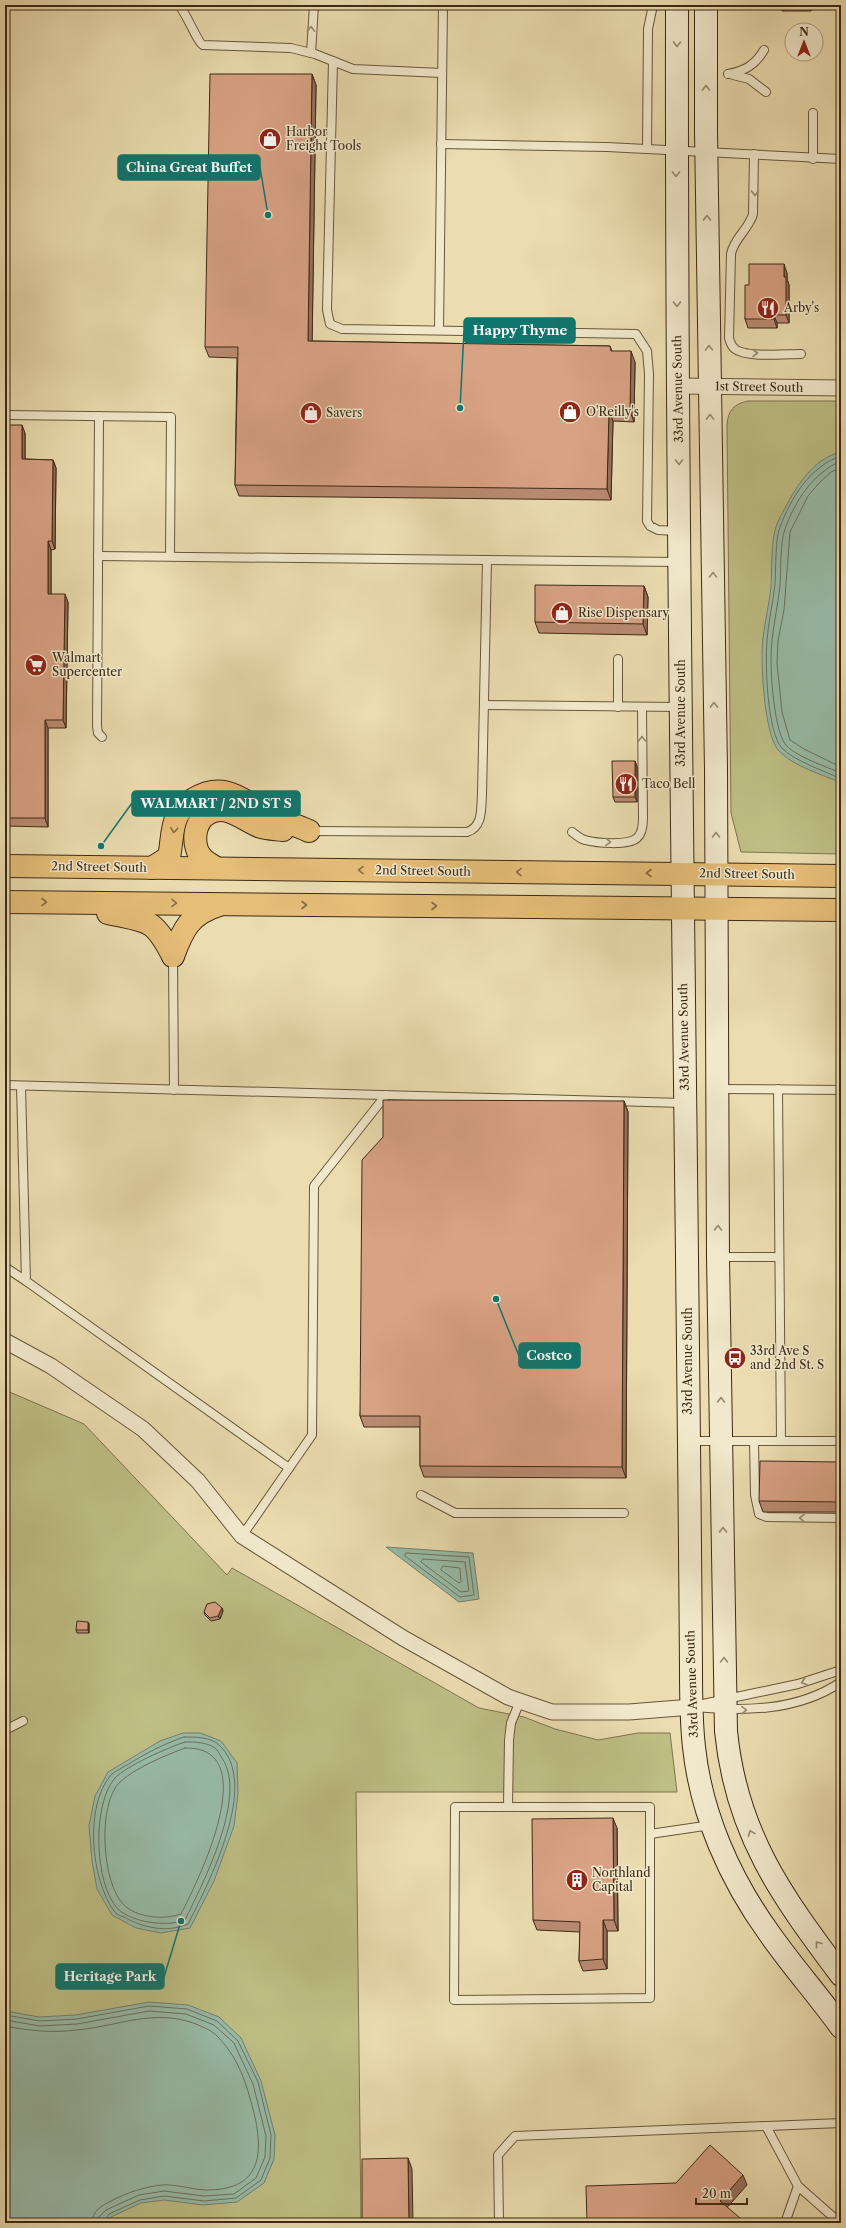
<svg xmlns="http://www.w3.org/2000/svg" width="846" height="2228" font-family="'Libre Caslon Text',serif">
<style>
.green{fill:#bebf86;stroke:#7d744e}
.water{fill:#98bca9;stroke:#73816e}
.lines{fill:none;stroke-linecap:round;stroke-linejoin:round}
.shore{stroke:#6a725f;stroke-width:1}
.lane-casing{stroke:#68563c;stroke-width:10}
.street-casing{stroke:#68563c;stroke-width:17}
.secondary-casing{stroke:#3c2915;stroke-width:24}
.primary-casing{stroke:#3c2915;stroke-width:24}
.lane{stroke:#f2e9cc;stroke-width:8}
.street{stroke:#f2e9cc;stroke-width:15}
.secondary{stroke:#f2e9cc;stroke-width:22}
.primary{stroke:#e6be78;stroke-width:22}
.wall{fill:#ba8b72;stroke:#3c2915}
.shaded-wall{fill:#97715c;stroke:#3c2915}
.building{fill:#d8a284;stroke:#3c2915}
.oneway{stroke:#978970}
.oneway2{stroke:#886c42}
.labels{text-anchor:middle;stroke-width:3;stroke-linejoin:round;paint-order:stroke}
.poi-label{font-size:12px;fill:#3c2915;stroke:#f2e9cc;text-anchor:start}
.street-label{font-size:12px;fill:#3c2915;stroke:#f2e9cc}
.leader{fill:none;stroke:#0f766e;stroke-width:1.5}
.callout-dot{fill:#0f766e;stroke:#f2e9cc;stroke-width:1.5}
.callout{fill:#0f766e;stroke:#0f766e;stroke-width:1.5}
.callout-label{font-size:13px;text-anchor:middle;font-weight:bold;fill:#fff}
</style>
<rect width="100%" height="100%" fill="#ebddb0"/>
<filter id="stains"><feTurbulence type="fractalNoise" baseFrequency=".005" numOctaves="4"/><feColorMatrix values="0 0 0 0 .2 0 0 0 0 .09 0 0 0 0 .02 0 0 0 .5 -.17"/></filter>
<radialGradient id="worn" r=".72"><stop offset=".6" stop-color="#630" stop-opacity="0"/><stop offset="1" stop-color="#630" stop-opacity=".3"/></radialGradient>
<g class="green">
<path d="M748,401H841V854L741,852L731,813L727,425C728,410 734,404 748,401Z"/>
<polygon points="5,1390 84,1424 227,1575 232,1568 479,1708 524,1717 555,1729 598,1740 638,1733 670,1733 677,1792 356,1792 361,2223 5,2223"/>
</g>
<g class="water">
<path d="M841,452V783C822,774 794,767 779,751C764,736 760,659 763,638C765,621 769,605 771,587C772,571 771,541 776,527C778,520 782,514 785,508C798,484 813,459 841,452Z"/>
<polygon points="386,1547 473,1553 479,1599 459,1602"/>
<polygon points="183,1733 200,1733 221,1741 237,1763 238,1793 234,1826 214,1881 190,1928 161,1933 136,1928 112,1915 97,1889 92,1861 89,1826 95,1796 108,1772 160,1741"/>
<polygon points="149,2002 188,2005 219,2017 241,2038 261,2081 275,2135 274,2159 264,2183 237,2202 203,2205 164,2200 141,2203 111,2217 106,2223 5,2223 5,2011 39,2017 76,2015"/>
</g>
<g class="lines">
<g class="shore">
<path d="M841,456C810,466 791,498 780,527C775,539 776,570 775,584C773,604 768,622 767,641C765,663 767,732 782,748C794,761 825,771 841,779"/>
<path d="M841,461C813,473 795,501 785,529C780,541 781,572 780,586C778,604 774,622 772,640C769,662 773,726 785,744C794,756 827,767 841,773"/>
<polyline points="841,468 831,472 819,483 808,496 790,532 784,610 778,641 777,663 782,712 790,740 804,749 841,767"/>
<polygon points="406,1553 469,1557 474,1595 460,1597 405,1556"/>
<polygon points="423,1559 465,1562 469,1591 461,1592 421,1562"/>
<polygon points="443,1566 460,1568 461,1582 459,1583 441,1570"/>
<path d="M184,1737C195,1737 211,1737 219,1745C261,1783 208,1884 188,1924C167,1933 143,1928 124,1917C120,1916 116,1914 114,1911C91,1879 84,1806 111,1775C115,1771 122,1768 127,1765C145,1754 163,1744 184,1737Z"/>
<path d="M185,1742C195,1742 206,1742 215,1748C218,1750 220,1755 222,1758C248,1796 203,1883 185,1920C167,1927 133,1923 118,1909C94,1884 92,1804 115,1778C126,1766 169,1747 185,1742Z"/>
<path d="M185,1748C265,1746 198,1881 181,1914C164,1920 136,1918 123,1904C102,1882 97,1804 120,1782C135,1768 166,1755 185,1748Z"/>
<polyline points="5,2015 40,2021 77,2019 149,2006 187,2009 217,2021 238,2041 258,2082 271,2135 270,2158 261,2180 236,2198 204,2201 164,2196 140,2200 109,2214 103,2223"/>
<polyline points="5,2020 40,2026 77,2024 149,2011 186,2014 214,2025 234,2043 253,2084 266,2136 265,2157 256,2178 234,2194 204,2196 164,2191 139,2195 106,2210 99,2217 98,2223"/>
<path d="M5,2026C30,2031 52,2033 77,2030C119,2026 154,2008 196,2024C202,2027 209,2029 215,2034C238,2056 246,2082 254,2113C265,2159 258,2191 204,2190C190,2189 176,2184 162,2185C144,2187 129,2192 113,2200C103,2205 92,2210 92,2223"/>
</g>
<g class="lane-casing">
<g id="lane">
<path d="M179,5C186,13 198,43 203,45L291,48L315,54L353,69L442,73"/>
<polyline points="311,53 314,5"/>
<polyline points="333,61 327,310 330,324 342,329 636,334 647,351 649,374 647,521 650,526 658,530 677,531"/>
<path d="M728,74C745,71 755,65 764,50"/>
<polyline points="733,75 749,79 766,92"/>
<polyline points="813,113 813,159"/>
<polyline points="441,144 607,147 841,159"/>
<polyline points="647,149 648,29 653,5"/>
<path d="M754,154L753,214C749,229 734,238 731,254L729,338C730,342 731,346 735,349C746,358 786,354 801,354"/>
<polyline points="439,330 443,5"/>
<polyline points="5,415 171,417 170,556"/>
<polyline points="99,416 97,726 98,733 102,737"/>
<polyline points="98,556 679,562"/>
<polyline points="484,705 681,707"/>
<polyline points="618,707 618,659"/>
<path d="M309,831L467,832C483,827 481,809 482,794L487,560"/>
<path d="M572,832C576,835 580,839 585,840C596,843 628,846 637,838C642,834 643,825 643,818L642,707"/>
<polyline points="173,956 174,1090"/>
<polyline points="5,1085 684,1103"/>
<polyline points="21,1086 26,1281 289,1468"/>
<polyline points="718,1089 841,1090"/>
<polyline points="778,1089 781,1441"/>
<polyline points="719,1257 778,1257"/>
<polyline points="5,1267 26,1281"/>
<polyline points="689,1441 841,1441"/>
<polyline points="754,1441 755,1495 759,1514 767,1517 841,1518"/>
<polyline points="421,1495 455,1513 624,1513"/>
<polyline points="242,1536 312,1435 314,1186 386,1095"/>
<polyline points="698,1705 798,1684 841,1670"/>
<path d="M692,1707C743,1711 797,1712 841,1682"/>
<polyline points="5,1730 23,1721"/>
<polyline points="508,1807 509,1740 511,1723 520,1701"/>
<polyline points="650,1834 650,1807 455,1807 454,2000 650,1998 650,1834 711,1825"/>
<polyline points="766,2126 798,2186 840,2223"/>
<polyline points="499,2223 498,2155 515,2136 841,2123"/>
<polyline points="785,2223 798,2186"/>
</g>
</g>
<g class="street-casing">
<g id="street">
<polyline points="678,386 841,388"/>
<polyline points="5,1341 51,1366 143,1429 198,1481 242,1536 403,1638 508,1697 552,1712 629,1712 692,1707"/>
</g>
</g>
<g class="secondary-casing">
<g id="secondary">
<path d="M677,5C676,560 687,1114 691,1669C691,1695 691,1721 694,1747C701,1814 730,1879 769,1933C792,1966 818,1995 841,2027"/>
<path d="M706,5V131L716,770L718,1257L726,1731C736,1833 781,1895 841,1975"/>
</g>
</g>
<g class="primary-casing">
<g id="primary">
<polyline points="5,866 841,876"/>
<path d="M152,868L169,857C172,844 171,828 177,816C181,808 187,803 194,799C225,780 243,801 269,815C282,821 296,825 309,831"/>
<path d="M216,868C212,865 207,863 203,859C191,847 193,821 209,813C228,803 244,821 261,827C268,829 275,829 283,830"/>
<polyline points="5,902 841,910"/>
<path d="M108,913C148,922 153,917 173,956"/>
<path d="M173,956C183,929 190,914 219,905"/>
</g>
</g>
<use href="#lane" class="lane"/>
<use href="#street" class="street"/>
<use href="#secondary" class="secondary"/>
<use href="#primary" class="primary"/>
</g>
<g class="wall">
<polygon points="49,5 97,5 97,7 50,7"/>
<polygon points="780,5 811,5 811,11 782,11"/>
<polygon points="312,74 316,85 312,341 610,346 612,351 635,362 634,422 613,421 611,500 239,496 235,485 237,358 209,357 205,347"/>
<polygon points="787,273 787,279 789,285 789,323 777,323 777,328 748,328 745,319 749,285"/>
<polygon points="5,425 25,433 25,459 53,460 56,468 55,549 51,550 51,594 68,602 66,728 48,728 48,827 5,826"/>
<polygon points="644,586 648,597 647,635 539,633 535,622"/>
<polygon points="635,761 637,767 637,802 615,802 613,797"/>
<polygon points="624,1101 628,1112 626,1478 424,1477 420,1466 420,1427 364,1427 360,1416 383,1137"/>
<polygon points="841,1462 841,1512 763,1512 759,1501"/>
<polygon points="222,1608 223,1611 220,1619 211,1621 205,1615 204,1612"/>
<polygon points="88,1622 89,1624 89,1633 77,1633 76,1630"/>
<polygon points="617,1828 618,1931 607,1931 607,1969 583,1971 579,1961 580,1932 537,1930 533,1920"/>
</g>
<g class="shaded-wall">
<polygon points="809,5 811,5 811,11"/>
<polygon points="312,74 316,85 312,351 308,341"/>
<polygon points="784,264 787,273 787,279 789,285 789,323 786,315 784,277"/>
<polygon points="774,315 777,323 777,328 774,319"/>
<polygon points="631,351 635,362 634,422 630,411"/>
<polygon points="609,411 613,421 611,500 607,489"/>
<polygon points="22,425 25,433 25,467 22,459"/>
<polygon points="53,460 56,468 55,549 52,541"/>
<polygon points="48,541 51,550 51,602 48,594"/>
<polygon points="644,586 648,597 647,635 643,624"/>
<polygon points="65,594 68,602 66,728 63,720"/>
<polygon points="45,720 48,728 48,827 45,818"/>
<polygon points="635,761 637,767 637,802 635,797"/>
<polygon points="624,1101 628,1112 626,1478 622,1467"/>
<polygon points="222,1608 223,1611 220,1619 218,1616"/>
<polygon points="88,1622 89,1624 89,1633 88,1630"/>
<polygon points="613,1818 617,1828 618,1931 614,1920"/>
<polygon points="603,1920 607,1931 607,1969 603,1959"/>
<polygon points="408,2158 412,2169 413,2223 409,2223"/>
<polygon points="743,2175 747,2185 724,2211 720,2201"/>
</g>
<g class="building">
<polygon points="210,74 312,74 308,341 610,346 611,351 631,351 630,411 609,411 607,489 235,485 238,347 205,347"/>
<polygon points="749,264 784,264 784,277 786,277 786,315 774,315 774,319 745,319 745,285 749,285"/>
<polygon points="5,425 22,425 22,459 53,460 52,541 48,541 48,594 65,594 63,720 45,720 45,818 5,818"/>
<polygon points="535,585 644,586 643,624 535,622"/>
<polygon points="612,761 635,761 635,797 613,797"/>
<polygon points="383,1100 624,1101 622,1467 420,1466 420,1416 360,1416 362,1160 383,1137"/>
<polygon points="760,1461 841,1462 841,1502 759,1501"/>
<polygon points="215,1602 222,1608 218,1616 210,1618 204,1612 207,1604"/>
<polygon points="77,1621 88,1622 88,1630 76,1630"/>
<polygon points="613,1818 614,1920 603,1920 603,1959 579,1961 580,1922 533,1920 532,1819"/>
<polygon points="710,2145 743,2175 720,2201 746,2223 587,2223 586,2186 676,2183"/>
<polygon points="408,2158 409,2223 362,2223 362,2159"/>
</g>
<defs><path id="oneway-chevron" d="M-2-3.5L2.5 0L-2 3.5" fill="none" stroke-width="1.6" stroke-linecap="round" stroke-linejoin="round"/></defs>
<g class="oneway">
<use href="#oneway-chevron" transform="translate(311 29) rotate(-88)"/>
<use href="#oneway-chevron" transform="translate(677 44) rotate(90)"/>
<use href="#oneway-chevron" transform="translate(706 88) rotate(-90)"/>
<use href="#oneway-chevron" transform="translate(676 174) rotate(90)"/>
<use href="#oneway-chevron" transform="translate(755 193) rotate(89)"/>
<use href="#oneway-chevron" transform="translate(707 218) rotate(-91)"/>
<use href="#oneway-chevron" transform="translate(677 304) rotate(89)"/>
<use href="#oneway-chevron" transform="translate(709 348) rotate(-90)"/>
<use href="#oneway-chevron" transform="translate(755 353)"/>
<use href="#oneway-chevron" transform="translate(710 417) rotate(-91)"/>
<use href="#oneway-chevron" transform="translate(679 462) rotate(89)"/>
<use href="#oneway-chevron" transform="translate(713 575) rotate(-90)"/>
<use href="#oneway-chevron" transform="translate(714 705) rotate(-91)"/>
<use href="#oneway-chevron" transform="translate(642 739) rotate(-91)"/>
<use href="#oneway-chevron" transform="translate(716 835) rotate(-90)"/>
<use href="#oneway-chevron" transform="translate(608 842) rotate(2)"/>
<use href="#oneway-chevron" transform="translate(718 1228) rotate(-90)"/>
<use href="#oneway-chevron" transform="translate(721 1400) rotate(-90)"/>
<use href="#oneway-chevron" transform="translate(802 1518) rotate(-179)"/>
<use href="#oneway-chevron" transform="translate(723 1530) rotate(-91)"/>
<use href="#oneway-chevron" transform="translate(724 1660) rotate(-90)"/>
<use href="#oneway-chevron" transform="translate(804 1682) rotate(162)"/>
<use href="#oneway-chevron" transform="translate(744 1710) rotate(-3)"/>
<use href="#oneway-chevron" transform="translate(751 1833) rotate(-111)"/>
<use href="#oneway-chevron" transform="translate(818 1944) rotate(-127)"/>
</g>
<g class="oneway2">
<use href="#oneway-chevron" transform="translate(174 830) rotate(96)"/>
<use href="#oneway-chevron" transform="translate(361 870) rotate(-179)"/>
<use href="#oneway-chevron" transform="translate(519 872) rotate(-179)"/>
<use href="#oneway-chevron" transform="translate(649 873) rotate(-180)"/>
<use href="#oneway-chevron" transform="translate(44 902)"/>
<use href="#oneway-chevron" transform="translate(174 903) rotate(1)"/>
<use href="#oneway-chevron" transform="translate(304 905)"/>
<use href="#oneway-chevron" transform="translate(434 906)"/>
</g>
<defs>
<g id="shop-disc" transform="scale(1.15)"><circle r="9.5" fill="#8f2418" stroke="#f2e9cc"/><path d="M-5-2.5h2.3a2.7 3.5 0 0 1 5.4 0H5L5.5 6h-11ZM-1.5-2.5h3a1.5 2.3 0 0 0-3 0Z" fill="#fff"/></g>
<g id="restaurant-disc" transform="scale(1.15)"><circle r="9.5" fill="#8f2418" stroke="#f2e9cc"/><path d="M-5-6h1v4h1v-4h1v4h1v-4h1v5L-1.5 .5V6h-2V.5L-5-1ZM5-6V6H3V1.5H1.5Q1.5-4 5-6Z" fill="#fff"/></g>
<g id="supermarket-disc" transform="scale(1.15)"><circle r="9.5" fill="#8f2418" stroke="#f2e9cc"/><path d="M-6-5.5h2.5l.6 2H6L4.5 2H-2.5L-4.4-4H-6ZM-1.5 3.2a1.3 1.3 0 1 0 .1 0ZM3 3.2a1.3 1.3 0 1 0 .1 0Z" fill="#fff"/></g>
<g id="bus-disc" transform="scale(1.15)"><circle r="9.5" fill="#8f2418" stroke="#f2e9cc"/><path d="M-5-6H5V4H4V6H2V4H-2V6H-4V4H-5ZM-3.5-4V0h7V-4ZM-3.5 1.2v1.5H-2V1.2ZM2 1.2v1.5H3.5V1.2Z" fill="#fff"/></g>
<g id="building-disc" transform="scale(1.15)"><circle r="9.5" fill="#8f2418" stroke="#f2e9cc"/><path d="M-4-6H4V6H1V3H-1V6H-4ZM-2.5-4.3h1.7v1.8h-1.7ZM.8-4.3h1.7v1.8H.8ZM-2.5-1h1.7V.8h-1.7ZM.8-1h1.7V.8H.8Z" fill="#fff"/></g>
</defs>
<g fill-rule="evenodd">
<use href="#shop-disc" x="270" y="139"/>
<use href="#restaurant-disc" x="768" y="308"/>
<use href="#shop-disc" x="570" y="412"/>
<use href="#shop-disc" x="311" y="413"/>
<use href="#shop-disc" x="562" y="613"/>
<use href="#supermarket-disc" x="36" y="665"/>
<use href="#restaurant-disc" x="626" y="784"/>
<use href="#bus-disc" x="735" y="1358"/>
<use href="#building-disc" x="577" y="1880"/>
</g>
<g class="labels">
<g class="poi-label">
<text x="286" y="136">Harbor<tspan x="286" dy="14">Freight Tools</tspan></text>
<text x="784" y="312">Arby's</text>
<text x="586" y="416">O'Reilly's</text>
<text x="326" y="417">Savers</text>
<text x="578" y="617">Rise Dispensary</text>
<text x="52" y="662">Walmart<tspan x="52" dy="14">Supercenter</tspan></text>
<text x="642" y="788">Taco Bell</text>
<text x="750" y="1355">33rd Ave S<tspan x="750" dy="14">and 2nd St. S</tspan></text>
<text x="592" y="1877">Northland<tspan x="592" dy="14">Capital</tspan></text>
</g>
<g class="street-label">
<text transform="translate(759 387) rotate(1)" y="4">1st Street South</text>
<text transform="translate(678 389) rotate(-91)" y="4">33rd Avenue South</text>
<text transform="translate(681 713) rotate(-90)" y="4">33rd Avenue South</text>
<text transform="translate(99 867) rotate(1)" y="4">2nd Street South</text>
<text transform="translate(423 871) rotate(1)" y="4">2nd Street South</text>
<text transform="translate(747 874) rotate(1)" y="4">2nd Street South</text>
<text transform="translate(684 1037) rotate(-91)" y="4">33rd Avenue South</text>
<text transform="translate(688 1361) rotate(-90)" y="4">33rd Avenue South</text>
<text transform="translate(692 1684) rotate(-92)" y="4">33rd Avenue South</text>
</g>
</g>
<path class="leader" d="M268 215L260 167M460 408L464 331M101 846L132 803M496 1299L519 1356M181 1921L164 1977"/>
<g class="callout-dot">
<circle cx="268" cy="215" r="4"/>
<circle cx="460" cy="408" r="4"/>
<circle cx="101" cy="846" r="4"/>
<circle cx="496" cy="1299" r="4"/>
<circle cx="181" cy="1921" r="4"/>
</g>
<g class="callout">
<rect x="118" y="155" width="142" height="25" rx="4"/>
<rect x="464" y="318" width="111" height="25" rx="4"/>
<rect x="132" y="791" width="168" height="25" rx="4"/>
<rect x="519" y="1343" width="61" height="25" rx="4"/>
<rect x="56" y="1964" width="108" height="25" rx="4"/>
</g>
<g class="callout-label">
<text x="189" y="172">China Great Buffet</text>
<text x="520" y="335">Happy Thyme</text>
<text x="216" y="808">WALMART / 2ND ST S</text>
<text x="549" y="1360">Costco</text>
<text x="110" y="1981">Heritage Park</text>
</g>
<rect width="846" height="2228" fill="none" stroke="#ebddb0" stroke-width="20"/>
<rect x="6" y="6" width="834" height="2216" fill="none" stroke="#3c2915" stroke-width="2"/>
<rect x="10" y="10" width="826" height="2208" fill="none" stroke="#3c2915"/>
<g transform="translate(804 42)"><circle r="19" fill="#f2e9cc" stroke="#a99c83"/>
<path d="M0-3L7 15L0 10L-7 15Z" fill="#8f2418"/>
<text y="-6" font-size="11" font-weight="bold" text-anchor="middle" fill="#3c2915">N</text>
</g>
<path d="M696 2198v6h51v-6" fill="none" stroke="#3c2915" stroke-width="2"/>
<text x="702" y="2198" font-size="12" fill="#3c2915" stroke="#f2e9cc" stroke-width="3" paint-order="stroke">20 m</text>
<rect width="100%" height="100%" filter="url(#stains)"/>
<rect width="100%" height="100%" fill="url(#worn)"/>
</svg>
